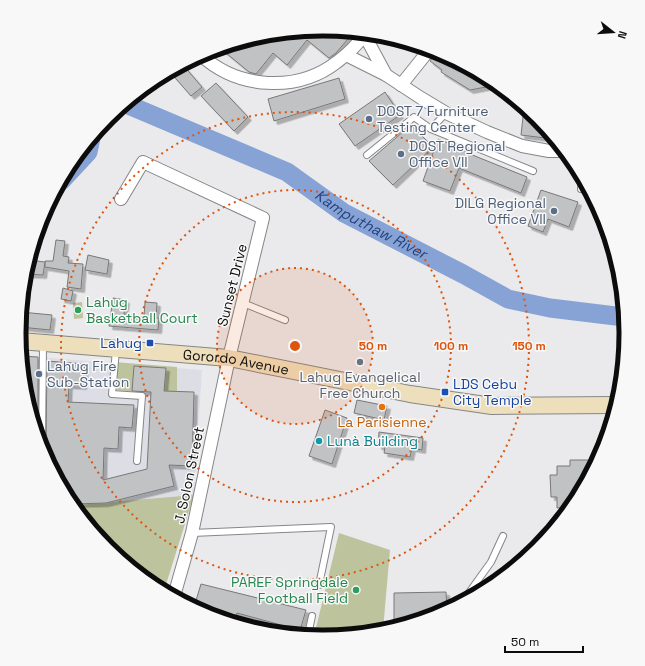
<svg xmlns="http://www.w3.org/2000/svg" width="645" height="666" font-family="'Space Grotesk',sans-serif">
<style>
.built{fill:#dddde6}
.green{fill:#bdc39d}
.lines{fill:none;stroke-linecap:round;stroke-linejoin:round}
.river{stroke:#87a2d5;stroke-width:19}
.building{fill:#c1c2c3;stroke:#787879;filter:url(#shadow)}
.service-casing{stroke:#858687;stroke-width:8}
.minor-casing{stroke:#858687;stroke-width:14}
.secondary-casing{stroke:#858687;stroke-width:18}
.service{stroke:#fff;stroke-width:6}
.minor{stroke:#fff;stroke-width:12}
.secondary{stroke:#eedfbc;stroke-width:16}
.ring{fill:none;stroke:#dd550c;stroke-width:2;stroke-dasharray:2 4}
.service-dot{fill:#5c6f8a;stroke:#f8f8f9;stroke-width:1.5}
.leisure-dot{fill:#2e9e5b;stroke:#f8f8f9;stroke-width:1.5}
.transit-dot{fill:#1a4fb4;stroke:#f8f8f9;stroke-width:1.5}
.worship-dot{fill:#6b7280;stroke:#f8f8f9;stroke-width:1.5}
.food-dot{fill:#e8710a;stroke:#f8f8f9;stroke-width:1.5}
.culture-dot{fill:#0f9aa8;stroke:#f8f8f9;stroke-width:1.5}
.labels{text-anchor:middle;stroke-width:3;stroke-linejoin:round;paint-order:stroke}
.service-label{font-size:14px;fill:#4e5e75;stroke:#f8f8f9;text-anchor:start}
.street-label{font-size:14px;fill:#0c0c0c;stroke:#f8f8f9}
.leisure-label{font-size:14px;fill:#27864d;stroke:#f8f8f9;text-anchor:start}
.transit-label{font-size:14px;fill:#164399;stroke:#f8f8f9;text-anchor:end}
.worship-label{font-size:14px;fill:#5b616d;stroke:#f8f8f9}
.food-label{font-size:14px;fill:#c56008;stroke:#f8f8f9}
.culture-label{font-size:14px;fill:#0d838f;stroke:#f8f8f9;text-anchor:start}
.water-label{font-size:15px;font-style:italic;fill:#244280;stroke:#f8f8f9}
.rim{fill:none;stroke:#0c0c0c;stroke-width:5}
.centre{fill:#dd550c;stroke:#f8f8f9;stroke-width:2}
.ring-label{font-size:12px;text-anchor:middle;font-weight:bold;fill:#dd550c;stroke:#f8f8f9;stroke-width:3;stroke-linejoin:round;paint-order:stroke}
</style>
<defs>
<filter id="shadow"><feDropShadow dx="3.5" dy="3.5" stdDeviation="0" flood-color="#0004"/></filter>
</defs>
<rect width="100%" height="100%" fill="#eaeaec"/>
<polygon class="built" points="37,357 202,370 194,495 98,503 71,503 42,449 25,392 25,390 36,390"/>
<g class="green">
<polygon points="82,302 83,318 74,319 73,303"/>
<polygon points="114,362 177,367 177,391 164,393 112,390"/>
<polygon points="194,495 164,591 154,585 108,547 72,504 98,503"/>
<polygon points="339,533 390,550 383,630 322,636 314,636"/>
</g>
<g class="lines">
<g class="river">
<path id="s1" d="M126,104L287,172L344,213L463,274L508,299L550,308L624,317"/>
<polyline points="61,181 88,152 91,138"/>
</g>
</g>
<g class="building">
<polygon points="323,30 353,33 336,53 329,58 307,40 287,65 273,53 256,74 249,72 220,48 264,35"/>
<polygon points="436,52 439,53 491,81 486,87 470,90 441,72 442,70 430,61"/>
<polygon points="183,65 202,87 191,96 170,72"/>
<polygon points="339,78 345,99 274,121 268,99"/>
<polygon points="216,83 248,117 234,131 201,96"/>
<polygon points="385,92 400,115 355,146 339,124"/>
<polygon points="524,108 537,119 546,129 545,138 521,135"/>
<polygon points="411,125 433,147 393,185 369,161"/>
<polygon points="438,139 466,150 465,152 527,177 521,193 459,168 450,191 423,181"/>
<polygon points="541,190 578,202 569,227 548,219 543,232 528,226"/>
<polygon points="56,240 65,241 63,256 69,257 68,263 83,264 81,289 67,287 69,271 45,267 45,261 53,261"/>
<polygon points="88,255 109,260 107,274 85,270"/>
<polygon points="29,260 45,262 43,275 25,274"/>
<polygon points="63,288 73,291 71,301 61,299"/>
<polygon points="113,298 126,300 124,314 144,317 145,302 157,303 156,318 159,318 158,330 109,326"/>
<polygon points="21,312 52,315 50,330 20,327"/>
<polygon points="21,356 38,357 38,434 25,392"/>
<polygon points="47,361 85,364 83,386 69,385 68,402 134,405 132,428 119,427 118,449 104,448 103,480 147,469 151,392 132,391 134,366 166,368 164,391 194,392 192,466 169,465 174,486 106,503 72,504 42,447 45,447 46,443"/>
<polygon points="357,400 387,406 384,420 354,413"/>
<polygon points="325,410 347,418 332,464 309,456"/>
<polygon points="379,432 423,438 422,450 412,448 410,457 384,453 385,447 378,446"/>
<polygon points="570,460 592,460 592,470 575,502 570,507 557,508 557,497 551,497 550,475 557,475 557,466 570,466"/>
<polygon points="201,584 306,610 299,634 280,632 281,625 237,613 234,622 206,613 194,607"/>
<polygon points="446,592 447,609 438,613 394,627 394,593"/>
</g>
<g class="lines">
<g class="service-casing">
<g id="service">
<polyline points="431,129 446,113"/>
<polyline points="367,155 414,117 431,129 533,171"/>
<polyline points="581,189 582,178"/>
<polyline points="243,303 285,320"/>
<polyline points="116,350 112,394 142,396 137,461"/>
<polyline points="42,443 43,344"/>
<polyline points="192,533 331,527 319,585"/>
<polyline points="463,601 491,562 503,536"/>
<polyline points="308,635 312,616"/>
</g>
</g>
<g class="minor-casing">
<g id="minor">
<polyline points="364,34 386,75"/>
<path d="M201,55C238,89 297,93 337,62C348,54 357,45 365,34"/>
<polyline points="346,55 386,75 421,98 446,113 487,132 522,146 549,151 564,151"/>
<polyline points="401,85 429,50"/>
<polyline points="121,199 143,162 263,218 229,358 192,533 174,596"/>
</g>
</g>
<g class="secondary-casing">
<g id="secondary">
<path id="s2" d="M20,341L229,358L410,394L492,406L616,405"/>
</g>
</g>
<use href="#service" class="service"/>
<use href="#minor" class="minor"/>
<use href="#secondary" class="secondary"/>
</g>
<circle cx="295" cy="346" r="78" fill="#dd550c" fill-opacity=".12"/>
<g class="ring">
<circle cx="295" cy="346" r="78"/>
<circle cx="295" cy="346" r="156"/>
<circle cx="295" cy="346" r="234"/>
</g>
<g class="service-dot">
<circle cx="369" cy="119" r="4"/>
<circle cx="401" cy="154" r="4"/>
<circle cx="554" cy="211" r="4"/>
<circle cx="39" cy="374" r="4"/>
</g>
<g class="leisure-dot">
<circle cx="78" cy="310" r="4"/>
<circle cx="356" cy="590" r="4"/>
</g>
<g class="transit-dot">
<rect x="146" y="339" width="8" height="8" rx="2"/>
<rect x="441" y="388" width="8" height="8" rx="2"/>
</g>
<circle class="worship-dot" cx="360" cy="362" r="4"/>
<circle class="food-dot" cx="382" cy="407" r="4"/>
<circle class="culture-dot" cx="319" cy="441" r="4"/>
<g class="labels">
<g class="service-label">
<text x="377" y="116">DOST 7 Furniture<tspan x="377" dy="16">Testing Center</tspan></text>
<text x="409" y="151">DOST Regional<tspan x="409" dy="16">Office VII</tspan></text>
<text x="546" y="208" text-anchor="end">DILG Regional<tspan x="546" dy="16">Office VII</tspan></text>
<text x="47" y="371">Lahug Fire<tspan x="47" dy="16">Sub-Station</tspan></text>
</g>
<g class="street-label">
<text transform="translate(232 285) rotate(-76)" y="5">Sunset Drive</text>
<text dy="5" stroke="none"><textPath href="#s2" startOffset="217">Gorordo Avenue</textPath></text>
<text transform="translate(189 475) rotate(-78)" y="5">J. Solon Street</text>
</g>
<g class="leisure-label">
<text x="86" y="307">Lahug<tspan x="86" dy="16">Basketball Court</tspan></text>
<text x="348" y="587" text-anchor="end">PAREF Springdale<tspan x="348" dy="16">Football Field</tspan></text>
</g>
<g class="transit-label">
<text x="142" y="348">Lahug</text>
<text x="453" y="389" text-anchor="start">LDS Cebu<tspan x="453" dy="16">City Temple</tspan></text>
</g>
<g class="worship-label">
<text x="360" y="382">Lahug Evangelical<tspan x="360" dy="16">Free Church</tspan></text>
</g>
<g class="food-label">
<text x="382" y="427">La Parisienne</text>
</g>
<g class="culture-label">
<text x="327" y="446">Lunà Building</text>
</g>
<g class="water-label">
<text dy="5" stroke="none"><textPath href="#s1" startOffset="274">Kamputhaw River</textPath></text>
</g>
</g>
<path d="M0 0H645V666H0ZM322 36H323A296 296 0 0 1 619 332V334A296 296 0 0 1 323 630H322A296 296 0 0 1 26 334V332A296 296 0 0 1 322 36Z" fill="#f8f8f9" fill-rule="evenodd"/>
<path class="rim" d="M322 36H323A296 296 0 0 1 619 332V334A296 296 0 0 1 323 630H322A296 296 0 0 1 26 334V332A296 296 0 0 1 322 36Z"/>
<circle cx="295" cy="346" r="6" class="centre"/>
<g class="ring-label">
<text x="373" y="350">50 m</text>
<text x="451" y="350">100 m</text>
<text x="529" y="350">150 m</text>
</g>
<g transform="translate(613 32) rotate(107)" stroke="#f8f8f9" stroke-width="3" paint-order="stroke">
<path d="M0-3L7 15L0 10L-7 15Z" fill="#0c0c0c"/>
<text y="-6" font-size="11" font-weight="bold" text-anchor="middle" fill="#0c0c0c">N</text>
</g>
<path d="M505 646v6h78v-6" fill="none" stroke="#0c0c0c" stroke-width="2"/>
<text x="511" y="646" font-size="12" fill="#0c0c0c" stroke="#f8f8f9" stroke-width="3" paint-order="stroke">50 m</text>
</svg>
